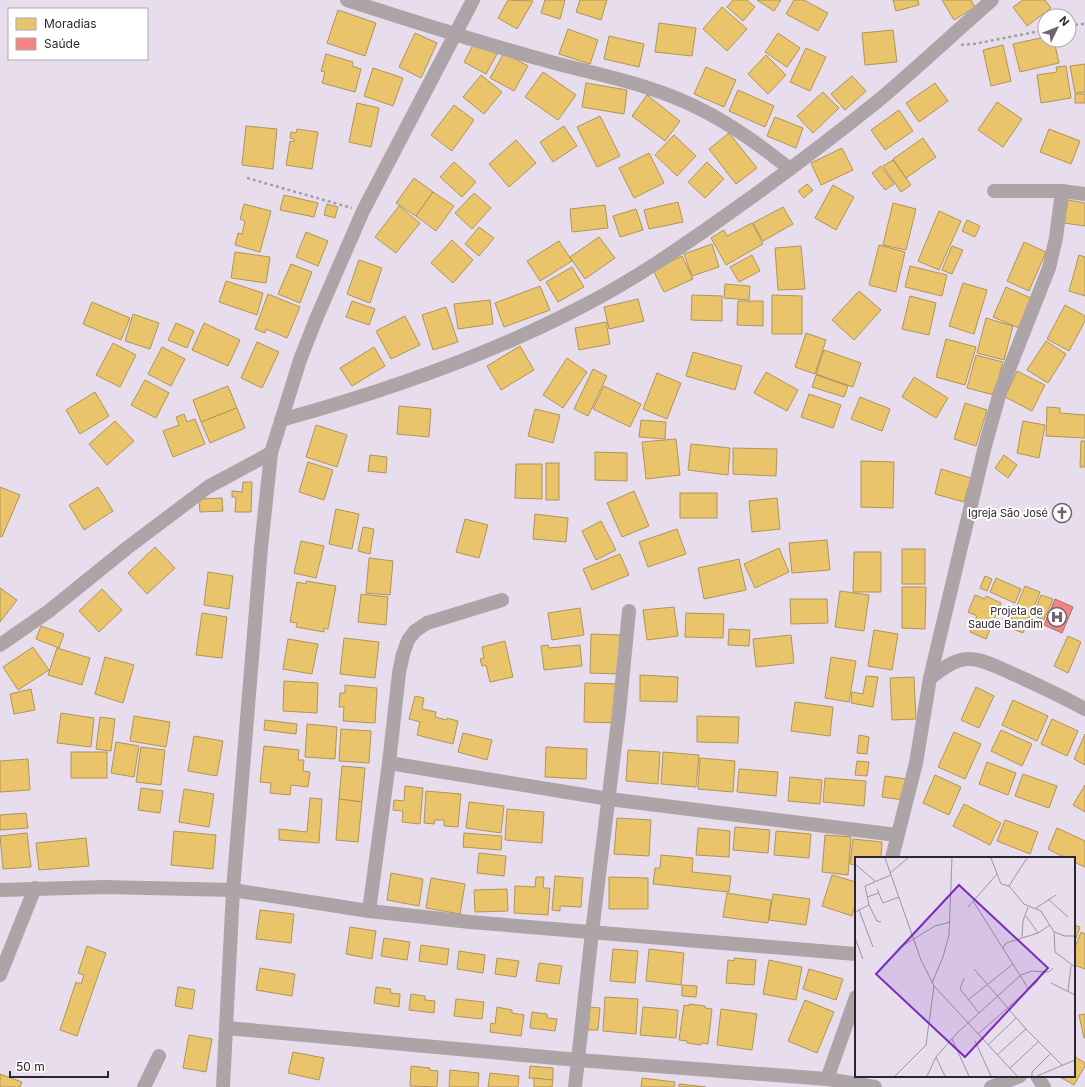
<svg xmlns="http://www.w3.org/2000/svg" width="1085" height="1087" font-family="Inter,sans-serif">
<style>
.homes{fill:#e9c46a;stroke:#b09459}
.health{fill:#f28482;stroke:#b76869}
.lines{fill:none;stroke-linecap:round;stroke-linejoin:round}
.path{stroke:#a59ea3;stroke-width:2.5;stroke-dasharray:3 3;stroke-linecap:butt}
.minor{stroke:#aca4a7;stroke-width:14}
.labels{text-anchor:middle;stroke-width:4;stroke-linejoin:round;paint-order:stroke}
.poi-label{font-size:11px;fill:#2c2530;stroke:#fff;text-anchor:end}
.inset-road{fill:none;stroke:#9d93a1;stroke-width:1}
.view{fill:#7b2cbf;fill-opacity:0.15;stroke:#7b2cbf;stroke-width:2}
.inset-edge{fill:none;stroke:#2c2530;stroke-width:2}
</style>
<rect width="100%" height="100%" fill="#e8dded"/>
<g class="homes">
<polygon points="508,0 533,1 517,29 498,18"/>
<polygon points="545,0 565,0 560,19 541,13"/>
<polygon points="580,0 607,0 601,20 576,12"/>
<polygon points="733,0 747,0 755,7 743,21 727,7"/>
<polygon points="757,0 781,0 774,11"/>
<polygon points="794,0 804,0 828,13 818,31 786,14"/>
<polygon points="893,0 918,0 919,5 896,11"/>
<polygon points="942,0 971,0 975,7 954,20"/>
<polygon points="1023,0 1045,0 1051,8 1027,26 1013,7"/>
<polygon points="722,7 747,29 727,51 703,29"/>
<polygon points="338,10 376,23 365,56 327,43"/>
<polygon points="659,23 696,28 692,56 655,52"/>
<polygon points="568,29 598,40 590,64 559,54"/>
<polygon points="893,30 897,62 865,65 862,33"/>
<polygon points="415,33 437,43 421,78 399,67"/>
<polygon points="778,33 800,48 787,67 765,52"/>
<polygon points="609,36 644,44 639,67 604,59"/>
<polygon points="1045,37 1045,40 1054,40 1059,63 1020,72 1013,44"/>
<polygon points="474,43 497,54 486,74 464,62"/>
<polygon points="1003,45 1011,81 991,86 983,50"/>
<polygon points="806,48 826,57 810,91 790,82"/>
<polygon points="504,53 528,66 514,91 490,78"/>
<polygon points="326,54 353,62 352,66 361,69 355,92 322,83 325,72 321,71"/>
<polygon points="766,55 786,75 768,94 748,74"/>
<polygon points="1085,64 1085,92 1075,93 1070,66"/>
<polygon points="1066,66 1071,98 1041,103 1037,75 1057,72 1056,67"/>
<polygon points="706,67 736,80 724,107 694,94"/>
<polygon points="373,68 403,78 393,106 364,96"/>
<polygon points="543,72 576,95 558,120 525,97"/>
<polygon points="481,75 502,92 484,114 463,97"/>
<polygon points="852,76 866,91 845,110 831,94"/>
<polygon points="586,83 627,90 624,114 582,107"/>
<polygon points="935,83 948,101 919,122 906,103"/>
<polygon points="738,90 774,106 765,127 729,111"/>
<polygon points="823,92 839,108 813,133 797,116"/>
<rect x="1075" y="94" width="10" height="9"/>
<polygon points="647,95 680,121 665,141 632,116"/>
<polygon points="997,102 1022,119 1003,147 978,130"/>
<polygon points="357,103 379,108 371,147 349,142"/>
<polygon points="454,105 474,120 452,151 431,135"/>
<polygon points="899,110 913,131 885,150 871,130"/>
<polygon points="600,116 620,156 597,167 577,127"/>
<polygon points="775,117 803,128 796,148 767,136"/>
<polygon points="246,126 277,129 273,169 242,165"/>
<polygon points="564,126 577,146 553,162 540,142"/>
<polygon points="297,129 318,132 312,169 286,165 290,141 294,142 294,139 290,138 291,132 296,133"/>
<polygon points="1049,129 1080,141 1071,164 1040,152"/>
<polygon points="729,133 757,168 736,184 709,149"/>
<polygon points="674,135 696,156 677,176 655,155"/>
<polygon points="923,138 936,157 906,178 893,159"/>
<polygon points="516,140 536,163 509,187 489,164"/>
<polygon points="842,148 853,170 821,185 811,163"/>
<polygon points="649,153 664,183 634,198 619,168"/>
<polygon points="893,160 911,185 901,192 883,166"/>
<polygon points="454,162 476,182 462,197 440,177"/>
<polygon points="707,162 724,179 705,198 688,182"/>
<polygon points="881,166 894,184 885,190 872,173"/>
<polygon points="414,178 433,192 416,216 396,203"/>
<polygon points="807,184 813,190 804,198 798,191"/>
<polygon points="833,185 854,197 836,230 815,218"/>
<polygon points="433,192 454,206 436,231 416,216"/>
<polygon points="474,193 491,208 472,229 455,213"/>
<polygon points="284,195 318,203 314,217 280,210"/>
<polygon points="1068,200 1085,203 1085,226 1064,223"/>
<polygon points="678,202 683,222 649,229 644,210"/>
<polygon points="893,203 916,209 906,250 883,245"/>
<polygon points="244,204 271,211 260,252 235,245 238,233 242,234 245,221 240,219"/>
<polygon points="327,204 338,207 335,218 324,215"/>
<polygon points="605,205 608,228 572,232 570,209"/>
<polygon points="399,206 420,223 396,253 375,237"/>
<polygon points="783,207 793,224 763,241 753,223"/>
<polygon points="636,209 643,230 620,237 613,216"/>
<polygon points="939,211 961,221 939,270 918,261"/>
<polygon points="967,220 980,226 975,237 962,231"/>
<polygon points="752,223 763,244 726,265 711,238 724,230 727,236"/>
<polygon points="479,227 494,238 479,256 465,244"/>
<polygon points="306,232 328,241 318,266 296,257"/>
<polygon points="599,237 615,258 585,279 570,257"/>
<polygon points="452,240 473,260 453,283 431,263"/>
<polygon points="559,241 572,261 540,281 527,261"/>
<polygon points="1024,242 1046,252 1029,291 1007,281"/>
<polygon points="712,244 719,267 692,276 684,254"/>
<polygon points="879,245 905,252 896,292 869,285"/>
<polygon points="801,246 805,289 778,290 775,248"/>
<polygon points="952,246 963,250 952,274 942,270"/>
<polygon points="235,252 270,257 266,283 231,278"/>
<polygon points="752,255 760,271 739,282 730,267"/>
<polygon points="1079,255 1085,257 1085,296 1069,291"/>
<polygon points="682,256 693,279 664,292 653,270"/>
<polygon points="359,260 382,268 370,303 347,294"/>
<polygon points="291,264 312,272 300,303 278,294"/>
<polygon points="910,266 947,275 942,296 905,287"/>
<polygon points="572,267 584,287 558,302 546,282"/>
<polygon points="226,281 263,293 257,315 219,302"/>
<polygon points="963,283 987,290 974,334 949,326"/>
<polygon points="725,284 750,286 749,300 724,298"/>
<polygon points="540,286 550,310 504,327 495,303"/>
<polygon points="1006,287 1031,298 1019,328 993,317"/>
<polygon points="859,291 881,310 854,340 832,320"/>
<polygon points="268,294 300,307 287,338 266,329 265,333 255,329"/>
<polygon points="692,295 722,296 722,321 691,320"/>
<polygon points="772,295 802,296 802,334 772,334"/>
<polygon points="910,296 936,303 929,335 902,329"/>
<polygon points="638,299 644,321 609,329 604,307"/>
<polygon points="490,300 493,324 458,329 454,304"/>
<polygon points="352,301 375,309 369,325 346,317"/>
<polygon points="738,301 763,301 763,326 737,325"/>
<polygon points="92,302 130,318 121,340 83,324"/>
<polygon points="1065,305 1085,316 1085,321 1069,351 1047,339"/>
<polygon points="446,307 458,342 433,350 422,315"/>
<polygon points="133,314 159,323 150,349 125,341"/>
<polygon points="405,316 420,345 391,359 376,331"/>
<polygon points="986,318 1013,326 1004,360 977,353"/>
<polygon points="606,322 610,344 579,350 575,328"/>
<polygon points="176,323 194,331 187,348 168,340"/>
<polygon points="204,323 240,340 228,366 192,350"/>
<polygon points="806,333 826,340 815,374 795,367"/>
<polygon points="946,339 976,347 965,385 936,377"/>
<polygon points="1046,341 1066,354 1048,383 1027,370"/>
<polygon points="257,342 279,352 262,388 241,378"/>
<polygon points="113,343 136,355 120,387 96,375"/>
<polygon points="520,346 534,370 501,390 487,366"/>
<polygon points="162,347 185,359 171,386 148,374"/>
<polygon points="374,347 385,366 352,386 340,368"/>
<polygon points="824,350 861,363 853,387 816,374"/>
<polygon points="693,352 742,366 735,390 686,376"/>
<polygon points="976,355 1003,362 994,395 967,388"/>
<polygon points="567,358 587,372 563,408 543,395"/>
<polygon points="593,369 607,376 588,416 574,409"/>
<polygon points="1017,371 1045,385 1032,411 1005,397"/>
<polygon points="766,372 798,390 787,411 754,393"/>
<polygon points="657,373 681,383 667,419 643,409"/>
<polygon points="816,375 848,386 844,397 812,387"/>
<polygon points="914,377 948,398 936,418 902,397"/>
<polygon points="145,380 169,393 156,418 131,405"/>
<polygon points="228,386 237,408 201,422 193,400"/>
<polygon points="604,386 641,404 630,427 593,409"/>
<polygon points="95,392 109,416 80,434 66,410"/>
<polygon points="809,394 841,405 833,428 801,417"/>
<polygon points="860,397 890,409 882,431 851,419"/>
<polygon points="965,403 987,410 976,446 954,439"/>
<polygon points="399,406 431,409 429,437 397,434"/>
<polygon points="1047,407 1060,408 1060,413 1085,415 1085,438 1046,436"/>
<polygon points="237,408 245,428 210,443 201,422"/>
<polygon points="535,409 560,415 553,443 528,436"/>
<polygon points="184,414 187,422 195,419 205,444 173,457 163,431 179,425 176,417"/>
<polygon points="641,420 666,422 665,439 639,437"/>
<polygon points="115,421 134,441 107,465 89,444"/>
<polygon points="1023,421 1045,425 1039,458 1017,453"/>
<polygon points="316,425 347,435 337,467 306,457"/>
<polygon points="676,439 680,475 646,479 642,442"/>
<polygon points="1081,441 1085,441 1085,467 1080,467"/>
<polygon points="691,444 730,448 728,475 688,470"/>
<polygon points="733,448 777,449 776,476 733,474"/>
<polygon points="595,452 627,453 627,481 595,480"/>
<polygon points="370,455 387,457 386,473 368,471"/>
<polygon points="1004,455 1017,465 1008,478 995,468"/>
<polygon points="861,461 894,462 893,508 861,507"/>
<polygon points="308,462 333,470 324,500 299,492"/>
<rect x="546" y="463" width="13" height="37"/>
<polygon points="516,464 542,464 542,499 515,498"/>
<polygon points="941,469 971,478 964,502 935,494"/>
<polygon points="243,482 252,482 251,512 235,512 236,497 232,497 232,491 242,492"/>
<polygon points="0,487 20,495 2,537 0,536"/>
<polygon points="98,487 113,511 84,530 69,505"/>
<polygon points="634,491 649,526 622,537 607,503"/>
<rect x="680" y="493" width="37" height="25"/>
<polygon points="222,498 223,511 200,512 199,499"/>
<polygon points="777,498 780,529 752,532 749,501"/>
<polygon points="336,509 359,514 352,549 329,544"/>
<polygon points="535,514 568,518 566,542 533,539"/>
<polygon points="465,519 488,525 479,558 456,552"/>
<polygon points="601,521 616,550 596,560 582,531"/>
<polygon points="363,527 374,529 370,554 358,551"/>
<polygon points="677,529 686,554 648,567 639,542"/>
<polygon points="827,540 830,570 792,573 789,543"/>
<polygon points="301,541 324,546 316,578 294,573"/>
<polygon points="155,547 175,568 147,594 128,573"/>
<polygon points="779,548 789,572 755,588 744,564"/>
<rect x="902" y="549" width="23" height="35"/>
<polygon points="854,552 881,552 881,592 853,592"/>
<polygon points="620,554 629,575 592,590 583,569"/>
<polygon points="369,558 393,561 390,595 366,593"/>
<polygon points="739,559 746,590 704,599 698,568"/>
<polygon points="208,572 233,576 229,609 204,605"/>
<polygon points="985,576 992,579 987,591 980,588"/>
<polygon points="996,578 1021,589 1015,603 990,592"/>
<polygon points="306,581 336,586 328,629 324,628 324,632 296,627 297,623 290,622 297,582 306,584"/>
<polygon points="1025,586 1040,592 1023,633 1008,627"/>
<polygon points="902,587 926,587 925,629 902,628"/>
<polygon points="0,588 17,600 0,622"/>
<polygon points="102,589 122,610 99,632 79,611"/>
<polygon points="840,591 869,595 864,631 835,627"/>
<polygon points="361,594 388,597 386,625 358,622"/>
<polygon points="975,595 985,599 986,596 1001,603 986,639 970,632 977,616 968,612"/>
<polygon points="1041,595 1053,599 1044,620 1033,615"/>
<polygon points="790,599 827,599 828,623 791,624"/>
<polygon points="674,607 678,636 647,640 643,610"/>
<polygon points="580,608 584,635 552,640 548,613"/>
<polygon points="202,613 227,617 222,658 196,655"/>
<polygon points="686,613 724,614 723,638 685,637"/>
<polygon points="41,626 64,634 59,648 36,639"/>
<polygon points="729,629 750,630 749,646 728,645"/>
<polygon points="874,630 898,634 892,670 868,666"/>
<polygon points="591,634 620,635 619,674 590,673"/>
<polygon points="791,635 794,663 756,667 753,639"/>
<polygon points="1068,636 1081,642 1068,673 1054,666"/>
<polygon points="344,638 379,642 375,678 340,674"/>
<polygon points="288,639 318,644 312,674 283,669"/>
<polygon points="505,641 513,677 490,682 486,665 482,666 480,659 484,658 482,647"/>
<polygon points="548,645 549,648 580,645 582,666 544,670 541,646"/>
<polygon points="33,647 49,670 18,690 3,667"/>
<polygon points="57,648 90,658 82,685 48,675"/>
<polygon points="105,657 134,665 123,703 95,694"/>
<polygon points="831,657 856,661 849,702 825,698"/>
<polygon points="640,675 678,677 677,702 640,701"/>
<polygon points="866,676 878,677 873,707 851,703 852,692 863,694"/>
<polygon points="914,677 916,719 892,720 890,678"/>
<polygon points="284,681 318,683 317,713 283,711"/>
<polygon points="585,683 617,684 617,723 584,722"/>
<polygon points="345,685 377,688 375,723 343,721 344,707 339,707 340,693 345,693"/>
<polygon points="976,687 994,696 979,728 961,720"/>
<polygon points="31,689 35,710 14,714 10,694"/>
<polygon points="415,696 424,698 422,709 436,712 435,717 447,720 447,718 458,721 453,744 417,735 420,722 409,719"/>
<polygon points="1013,700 1048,716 1037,741 1002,725"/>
<polygon points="795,702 833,707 830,736 791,731"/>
<polygon points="61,713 94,718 91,747 57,743"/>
<polygon points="134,716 170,722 166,747 130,741"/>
<polygon points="697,716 739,717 738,743 697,742"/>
<polygon points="100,717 115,719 111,751 96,749"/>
<polygon points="1052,719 1078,731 1067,756 1041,744"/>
<polygon points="265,720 297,724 296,734 264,730"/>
<polygon points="307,724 337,727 335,759 305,757"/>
<polygon points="341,729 371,731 369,763 339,761"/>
<polygon points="1001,730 1032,744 1022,766 991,751"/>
<polygon points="954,732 981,744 965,779 938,767"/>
<polygon points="463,733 492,740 487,760 458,752"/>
<polygon points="1085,734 1085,765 1074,759"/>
<polygon points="859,735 869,737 867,754 857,753"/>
<polygon points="194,736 223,741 217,776 188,771"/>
<polygon points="116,742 139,746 134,777 111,773"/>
<polygon points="264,746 299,750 298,760 304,760 303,771 310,772 308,787 291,785 290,795 270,793 271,783 260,782"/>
<polygon points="141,747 165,750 161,785 136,782"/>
<polygon points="546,747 587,749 586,779 545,777"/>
<polygon points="628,750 660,752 658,784 626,781"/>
<rect x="71" y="752" width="36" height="26"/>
<polygon points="663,752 699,755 696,787 661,784"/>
<polygon points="700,758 735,761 733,792 698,789"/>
<polygon points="28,759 30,790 0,792 0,761"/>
<polygon points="857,761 869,762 867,776 855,775"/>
<polygon points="987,762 1016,773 1008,795 979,784"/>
<polygon points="342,766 365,768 362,802 339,799"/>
<polygon points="739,769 778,772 776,796 737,792"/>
<polygon points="1023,774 1057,786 1049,808 1015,796"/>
<polygon points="935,775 961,787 949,815 923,803"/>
<polygon points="885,776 906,779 903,800 882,797"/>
<polygon points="790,777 822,780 820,804 788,801"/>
<polygon points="825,778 866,781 864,806 823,802"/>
<polygon points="1085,785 1085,812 1073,805"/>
<polygon points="405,786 423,788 420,824 402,822 403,811 393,810 394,800 404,801"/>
<polygon points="141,788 163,791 160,813 138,810"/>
<polygon points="184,789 214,794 209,827 179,822"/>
<polygon points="426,791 461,794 458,827 444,826 444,820 435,820 434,824 424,823"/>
<polygon points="310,798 322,799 319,843 279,840 279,829 307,832"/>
<polygon points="339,799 362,802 358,842 336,840"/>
<polygon points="469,802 504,806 501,833 466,828"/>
<polygon points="964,804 1001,823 990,845 953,826"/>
<polygon points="507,809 544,812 542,843 505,840"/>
<polygon points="26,813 28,828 0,830 0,815"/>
<polygon points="617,818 651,820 649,856 614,854"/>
<polygon points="1005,820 1038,832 1030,854 997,841"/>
<polygon points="735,827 770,830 768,853 733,850"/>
<polygon points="698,828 730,831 729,857 696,855"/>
<polygon points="1057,828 1085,841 1085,867 1074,862 1074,858 1066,858 1048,849"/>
<polygon points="174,831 216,835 213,869 171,865"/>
<polygon points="776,831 811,834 809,858 774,855"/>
<polygon points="27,833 31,867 3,869 0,836"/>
<polygon points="464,833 502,836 501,850 463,847"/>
<polygon points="825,835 851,837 848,875 822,872"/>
<polygon points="86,838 89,866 39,870 36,843"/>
<polygon points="853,839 882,842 881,858 856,858 856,865 850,864"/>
<polygon points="479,853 506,856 504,876 477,873"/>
<polygon points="661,855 693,858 692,872 731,876 729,892 653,884 655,868 660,868"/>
<polygon points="391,873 423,879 419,906 387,900"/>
<polygon points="832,875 856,882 856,902 852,916 822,906"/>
<polygon points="555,876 583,878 581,907 560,906 560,911 552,910"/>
<polygon points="536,877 544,877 543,888 550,888 548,915 514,913 515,886 535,887"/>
<polygon points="609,877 648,878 648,909 609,909"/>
<polygon points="431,878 465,884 460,914 426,908"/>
<polygon points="507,889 508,911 475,912 474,890"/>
<polygon points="727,893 771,900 768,923 723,917"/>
<polygon points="773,894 810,899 806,925 769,920"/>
<polygon points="260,910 294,914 291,943 256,939"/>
<polygon points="1074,925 1080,927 1074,944"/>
<polygon points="350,927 376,931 372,959 346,954"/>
<polygon points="1081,932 1085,934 1085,969 1074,965 1074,950"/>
<polygon points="384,938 410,942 407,960 381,956"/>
<polygon points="421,945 449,949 447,965 419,961"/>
<polygon points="87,946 106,953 77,1036 60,1030 76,982 81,984 84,975 78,973"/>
<polygon points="613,949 638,951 635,983 610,981"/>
<polygon points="649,949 684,953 681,985 646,981"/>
<polygon points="459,951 485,955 483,973 457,969"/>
<polygon points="497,958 519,961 516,977 495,974"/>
<polygon points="734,958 756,960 754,985 726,983 728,960 734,961"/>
<polygon points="769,960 802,967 796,1000 763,994"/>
<polygon points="539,963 562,966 559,984 536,981"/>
<polygon points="260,968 295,974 292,996 256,990"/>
<polygon points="809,969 843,979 836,1000 803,989"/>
<polygon points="682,985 697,986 696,997 682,996"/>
<polygon points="178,987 195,990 192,1009 175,1006"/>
<polygon points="376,987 391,989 390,993 400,994 399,1007 374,1003"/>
<polygon points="411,994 425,996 425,1000 435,1001 434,1013 409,1010"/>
<polygon points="605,997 638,999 636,1034 603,1031"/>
<polygon points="456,999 484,1002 482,1019 454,1016"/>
<polygon points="805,1000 834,1012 817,1053 788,1041"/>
<polygon points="689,1004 705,1006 705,1008 712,1009 708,1044 702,1043 701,1045 687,1043 687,1041 679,1040 684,1005 689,1006"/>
<polygon points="497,1007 512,1010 512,1013 524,1015 521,1036 490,1032 491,1023 495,1024"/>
<polygon points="590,1007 600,1008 598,1030 588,1030"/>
<polygon points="643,1007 678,1010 676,1038 640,1035"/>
<polygon points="721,1009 757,1014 752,1050 717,1045"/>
<polygon points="532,1012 547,1014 547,1018 557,1019 555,1031 530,1028"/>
<polygon points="1085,1014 1085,1038 1084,1038 1079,1015"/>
<polygon points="189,1035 212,1039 206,1072 183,1068"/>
<polygon points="293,1052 324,1058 319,1080 288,1073"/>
<polygon points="1074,1056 1085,1063 1085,1066 1074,1085 1058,1076 1074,1076"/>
<polygon points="411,1066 430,1068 429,1070 438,1071 437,1087 410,1086"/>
<polygon points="530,1066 553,1068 553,1080 529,1078"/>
<polygon points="450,1070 479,1073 478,1087 449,1087"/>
<polygon points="490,1073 519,1076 518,1087 488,1087"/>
<polygon points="0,1074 22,1082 20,1087 0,1087"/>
<polygon points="534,1078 553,1080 552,1087 534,1087"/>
<polygon points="642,1078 675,1082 674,1087 641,1087"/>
<polygon points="679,1084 706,1087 679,1087"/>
</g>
<polygon class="health" points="1055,599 1073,607 1062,633 1044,625"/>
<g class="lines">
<g class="path">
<polyline points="1069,25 1085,24"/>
<polyline points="961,45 974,44 1045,30"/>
<polyline points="247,178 352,208"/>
</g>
<g class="minor">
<path d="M347,0C412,21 478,42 544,60C597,75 653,84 702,110C734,126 762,147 790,169"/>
<polyline points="994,191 1062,191 1085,194"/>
<path d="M281,420C383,392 485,357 579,308C633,281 686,244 735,209C784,174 832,138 879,100C917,68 954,33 992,0"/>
<polyline points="0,645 49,611 127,548 208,487 271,453"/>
<path d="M930,678C942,670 955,658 970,659C983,659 999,668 1011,673C1036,684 1061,696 1085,709"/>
<polyline points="389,763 609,799 897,835"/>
<polyline points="892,858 916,763 930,678 984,450 1000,392 1049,268 1056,238 1062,191"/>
<polyline points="0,890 104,887 233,890 369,911 470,922 856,954"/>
<polyline points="369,911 389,763 399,673 403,654 408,640 415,631 427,623 502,600"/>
<polyline points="0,975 35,888"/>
<polyline points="227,1028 578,1060 827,1079 875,1087"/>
<polyline points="1037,1076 1044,1087"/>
<polyline points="827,1079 856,997"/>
<polyline points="144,1087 159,1056"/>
<polyline points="223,1087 233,890 261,548 271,453 300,360 316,319 333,280 363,211 473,0"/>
<polyline points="575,1087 592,932 619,713 629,611"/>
<polyline points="991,1087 1020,1076"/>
</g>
</g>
<defs>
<g id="church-ring" transform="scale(1)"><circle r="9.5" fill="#fff" stroke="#6e6572" stroke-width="1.5"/><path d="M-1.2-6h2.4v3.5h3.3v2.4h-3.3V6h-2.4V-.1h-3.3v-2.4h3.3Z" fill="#6e6572"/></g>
<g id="hospital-ring" transform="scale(1)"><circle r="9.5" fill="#fff" stroke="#6e6572" stroke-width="1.5"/><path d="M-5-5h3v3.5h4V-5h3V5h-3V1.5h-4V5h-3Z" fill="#6e6572"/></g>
</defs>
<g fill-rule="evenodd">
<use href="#church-ring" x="1062" y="513"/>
<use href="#hospital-ring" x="1057" y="617"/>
</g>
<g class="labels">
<g class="poi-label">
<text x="1048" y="517">Igreja São José</text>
<text x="1043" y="615">Projeta de<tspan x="1043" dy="13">Saude Bandim</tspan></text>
</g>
</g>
<g transform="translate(855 857)">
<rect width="220" height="220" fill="#e8dded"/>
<path class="inset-road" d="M30,1L66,103L79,129L162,219M136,1L146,27L154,29L169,47L186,54L199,75L210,79H220M0,7L20,24M35,16L53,1M154,29L172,1M22,32L28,46L44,40M12,40L24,36M193,42L213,60M118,44L173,131M113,50L142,17M181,51L201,38M4,53L18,90M0,55L14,48M171,59L183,76M26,65L22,64L14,48L10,29L36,18M199,75L200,95L220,110M167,80L168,64L173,50M0,81L8,102M44,91L80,69L95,65M148,91L151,86L183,76L195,68M119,112L171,172L207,208M109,121L105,132L124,156M77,126L88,100L94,78L97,1M196,126L220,138M213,134L216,109M113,143L158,107M123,177L182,125L188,114M97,182L114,219M120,184L136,219M133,188L161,161M142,198L171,172M81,200L90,219M155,211L183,185M40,219L71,188L79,129M72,219L81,200L102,176L166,118L177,114L194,115L198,111M177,219V215L195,197M182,219L220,203"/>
<path class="view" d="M104,28L193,111L110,200L21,117Z"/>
<rect width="220" height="220" class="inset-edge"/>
</g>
<rect x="8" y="8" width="140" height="52" fill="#ffffff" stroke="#aba8ac"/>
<rect x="16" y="18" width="20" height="12" fill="#e9c46a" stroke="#aba8ac"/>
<text x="44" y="28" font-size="12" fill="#2c2530">Moradias</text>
<rect x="16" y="38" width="20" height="12" fill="#f28482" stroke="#aba8ac"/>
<text x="44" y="48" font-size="12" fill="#2c2530">Saúde</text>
<g transform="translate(1057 28) rotate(47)"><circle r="19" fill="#ffffff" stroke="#aba8ac"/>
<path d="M0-3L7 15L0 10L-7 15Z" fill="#6e6572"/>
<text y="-6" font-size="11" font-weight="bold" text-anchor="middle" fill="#2c2530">N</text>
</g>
<path d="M10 1071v6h98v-6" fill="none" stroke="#2c2530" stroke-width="2"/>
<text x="16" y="1071" font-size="12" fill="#2c2530" stroke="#ffffff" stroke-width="3" paint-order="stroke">50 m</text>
</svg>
